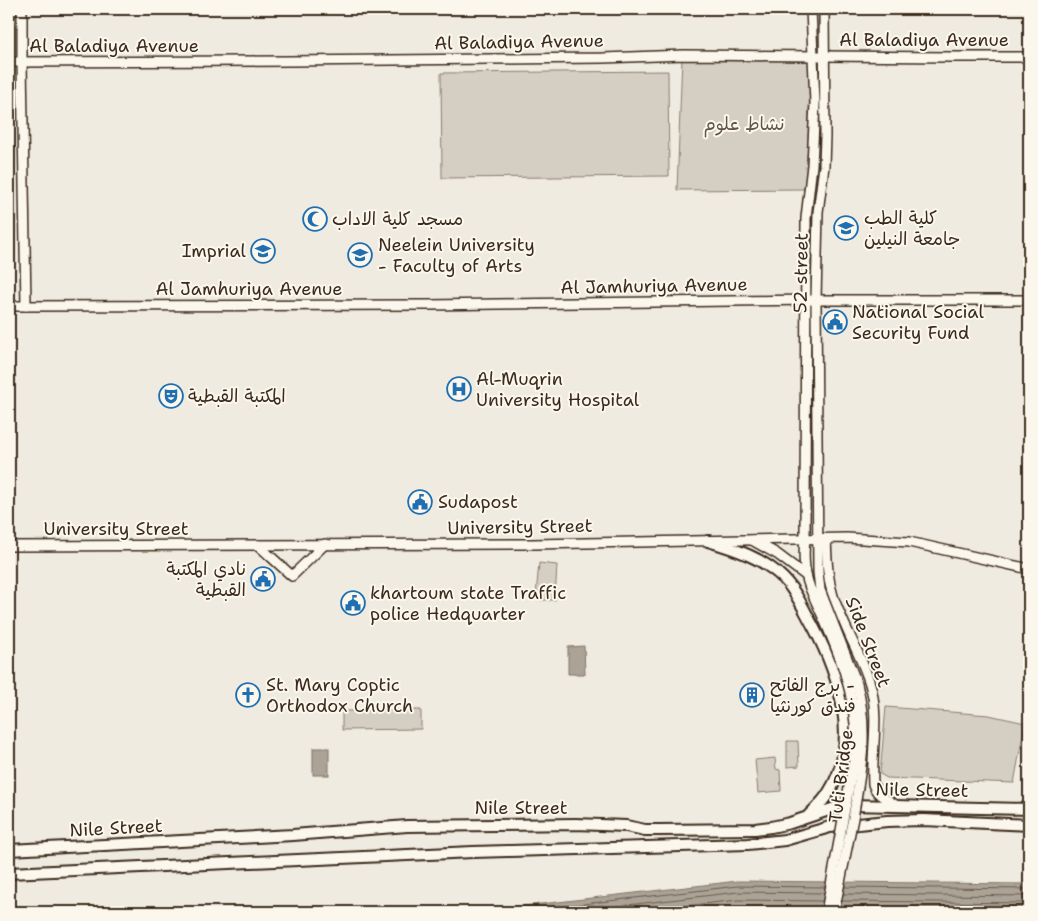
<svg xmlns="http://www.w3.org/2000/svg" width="1038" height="921" font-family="'Shantell Sans','Playpen Sans Arabic',sans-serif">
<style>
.green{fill:#d5cec3;stroke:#887c70}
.water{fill:#aca397;stroke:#7f7367}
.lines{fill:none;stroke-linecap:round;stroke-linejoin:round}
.shore{stroke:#685a4e;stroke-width:1}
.secondary-casing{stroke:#3b2a1e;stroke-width:12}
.primary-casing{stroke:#3b2a1e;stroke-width:14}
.secondary{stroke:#fbf7ec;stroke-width:9}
.primary{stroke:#fbf7ec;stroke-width:10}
.secondary-bridge-casing{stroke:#3b2a1e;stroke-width:12;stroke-linecap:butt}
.secondary-bridge{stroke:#fbf7ec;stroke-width:9}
.labels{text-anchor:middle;stroke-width:4;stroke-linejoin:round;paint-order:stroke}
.street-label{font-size:18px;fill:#3b2a1e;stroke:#fbf7ec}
.park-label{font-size:18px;fill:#625347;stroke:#fbf7ec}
.poi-label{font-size:18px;fill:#3b2a1e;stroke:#fbf7ec;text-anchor:start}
</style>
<rect width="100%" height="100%" fill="#f0ebe0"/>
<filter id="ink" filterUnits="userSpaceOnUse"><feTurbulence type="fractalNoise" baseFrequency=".02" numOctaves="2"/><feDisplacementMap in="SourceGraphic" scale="10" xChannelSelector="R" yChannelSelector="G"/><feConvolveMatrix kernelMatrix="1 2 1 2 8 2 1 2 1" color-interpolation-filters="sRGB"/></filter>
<g filter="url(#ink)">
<g class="green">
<polygon points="682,57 811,61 806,189 677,190"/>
<polygon points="668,71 669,176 442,178 441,73"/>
<polygon points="539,563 557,565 555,600 539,600 536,595"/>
<polygon points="886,707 989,715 1025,723 1014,783 887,778 880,774"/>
<polygon points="421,710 421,729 342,730 342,711"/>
<polygon points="787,741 798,741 799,766 787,767"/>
<polygon points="775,758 776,769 780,770 781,791 758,793 755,760"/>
</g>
<g class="water">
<polygon points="584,646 585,674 568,674 568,647"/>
<rect x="313" y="748" width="16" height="27"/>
<polygon points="738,881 1025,884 1029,885 1029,912 472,912"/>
</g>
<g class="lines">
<g class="shore">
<polyline points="845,887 1029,889"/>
<polyline points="843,894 1029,896"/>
<polyline points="842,901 1029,903"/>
<polyline points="514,912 738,886 825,887"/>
<polyline points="568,912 738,892 824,893"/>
<polyline points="632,912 738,900 822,901"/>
</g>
<g class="secondary-casing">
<g id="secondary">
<polyline points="22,9 22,62 26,306"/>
<path d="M811,9L815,103L812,165L806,218L805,538C803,559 804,576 813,595"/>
<polyline points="9,62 289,61 603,58 684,55 951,57 1029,57"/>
<polyline points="9,306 428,305 816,300 1029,300"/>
<path d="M826,539C827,558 827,577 833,596C843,626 861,654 870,684C880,718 871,750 873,784C877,796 887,799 897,806"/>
<polyline points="752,540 777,554 805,575"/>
<polyline points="258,545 292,576 325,544"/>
<polyline points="9,546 533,544 847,538 909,542 1029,569"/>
<polyline points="820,590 818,572 816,300 818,212 824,166 825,135 824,9"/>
</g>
</g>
<g class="primary-casing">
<g id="primary">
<path d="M708,541C735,549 763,558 783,578C796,591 804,610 813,626C839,675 861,741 829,792C824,801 816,808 809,815"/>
<polyline points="9,850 293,835 407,826 576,824 626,826 645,830 659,830 755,829 771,827 790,823 838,807 851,805 1029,809"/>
<polyline points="9,873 473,852 748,844 785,840 830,827 887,821 924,820 1029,825"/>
</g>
</g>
<use href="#secondary" class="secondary"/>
<use href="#primary" class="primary"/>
<g class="secondary-bridge-casing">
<g id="secondary-bridge">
<path d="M820,590L857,684C869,732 861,770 853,818C847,849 840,881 834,912"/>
<path d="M813,595C836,644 860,698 855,754L826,912"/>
</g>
</g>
<use href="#secondary-bridge" class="secondary-bridge"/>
</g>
</g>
<defs>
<g id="mosque-ring" transform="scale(1.25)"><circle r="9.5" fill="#fbf7ec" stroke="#1f6fb2" stroke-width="1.5"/><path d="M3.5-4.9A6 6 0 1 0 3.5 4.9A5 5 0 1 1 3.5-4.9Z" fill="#1f6fb2"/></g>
<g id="university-ring" transform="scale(1.25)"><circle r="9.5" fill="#fbf7ec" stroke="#1f6fb2" stroke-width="1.5"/><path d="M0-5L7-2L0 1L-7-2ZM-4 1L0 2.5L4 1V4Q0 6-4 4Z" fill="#1f6fb2"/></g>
<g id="civic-ring" transform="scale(1.25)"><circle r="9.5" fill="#fbf7ec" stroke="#1f6fb2" stroke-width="1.5"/><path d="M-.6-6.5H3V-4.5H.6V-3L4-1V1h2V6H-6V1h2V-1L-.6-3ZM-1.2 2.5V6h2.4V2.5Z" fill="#1f6fb2"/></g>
<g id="hospital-ring" transform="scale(1.25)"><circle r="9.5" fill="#fbf7ec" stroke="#1f6fb2" stroke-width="1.5"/><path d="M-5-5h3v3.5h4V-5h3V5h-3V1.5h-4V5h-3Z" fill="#1f6fb2"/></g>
<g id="theatre-ring" transform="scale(1.25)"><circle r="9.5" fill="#fbf7ec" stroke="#1f6fb2" stroke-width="1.5"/><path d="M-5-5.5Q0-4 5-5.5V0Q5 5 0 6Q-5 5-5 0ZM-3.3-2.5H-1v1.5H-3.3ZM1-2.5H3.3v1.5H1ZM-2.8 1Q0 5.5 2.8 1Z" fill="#1f6fb2"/></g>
<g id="church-ring" transform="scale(1.25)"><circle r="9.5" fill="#fbf7ec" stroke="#1f6fb2" stroke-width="1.5"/><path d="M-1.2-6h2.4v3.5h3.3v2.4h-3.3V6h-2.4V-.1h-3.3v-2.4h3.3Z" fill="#1f6fb2"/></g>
<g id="building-ring" transform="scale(1.25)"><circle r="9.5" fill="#fbf7ec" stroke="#1f6fb2" stroke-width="1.5"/><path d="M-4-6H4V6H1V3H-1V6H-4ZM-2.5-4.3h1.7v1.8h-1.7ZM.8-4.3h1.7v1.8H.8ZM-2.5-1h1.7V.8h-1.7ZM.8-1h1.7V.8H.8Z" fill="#1f6fb2"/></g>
</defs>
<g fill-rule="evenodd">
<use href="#mosque-ring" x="315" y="219"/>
<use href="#university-ring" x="846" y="228"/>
<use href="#university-ring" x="263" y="251"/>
<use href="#university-ring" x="360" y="255"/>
<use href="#civic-ring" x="835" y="322"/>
<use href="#hospital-ring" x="459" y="389"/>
<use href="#theatre-ring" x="171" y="396"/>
<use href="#civic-ring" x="420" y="502"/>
<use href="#civic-ring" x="263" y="579"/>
<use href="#civic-ring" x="353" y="603"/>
<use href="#church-ring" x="248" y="695"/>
<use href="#building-ring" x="752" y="695"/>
</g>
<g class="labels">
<g class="street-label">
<text x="924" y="46">Al Baladiya Avenue</text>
<text transform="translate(519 42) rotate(-1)" y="6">Al Baladiya Avenue</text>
<text x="114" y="52">Al Baladiya Avenue</text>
<text transform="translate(801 273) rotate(-89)" y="6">52 street</text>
<text transform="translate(654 286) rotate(-1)" y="6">Al Jamhuriya Avenue</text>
<text x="249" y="295">Al Jamhuriya Avenue</text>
<text transform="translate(520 527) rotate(-1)" y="6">University Street</text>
<text x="116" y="535">University Street</text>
<text transform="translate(868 642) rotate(69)" y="6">Side Street</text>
<text transform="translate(841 776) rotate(-83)" y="6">Tuti Bridge</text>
<text transform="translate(922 790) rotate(1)" y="6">Nile Street</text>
<text x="521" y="814">Nile Street</text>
<text transform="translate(116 828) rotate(-3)" y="6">Nile Street</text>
</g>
<g class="park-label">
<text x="744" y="130">نشاط علوم</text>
</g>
<g class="poi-label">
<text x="864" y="224">كلية الطب<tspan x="864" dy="21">جامعة النيلين</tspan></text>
<text x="332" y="225">مسجد كلية الاداب</text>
<text x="378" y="251">Neelein University<tspan x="378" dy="21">- Faculty of Arts</tspan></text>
<text x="246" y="257" text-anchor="end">Imprial</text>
<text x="852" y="318">National Social<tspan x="852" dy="21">Security Fund</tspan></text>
<text x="476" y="385">Al-Muqrin<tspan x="476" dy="21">University Hospital</tspan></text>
<text x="188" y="402">المكتبة القبطية</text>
<text x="438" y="508">Sudapost</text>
<text x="246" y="575" text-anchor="end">نادي المكتبة<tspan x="246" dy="21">القبطية</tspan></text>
<text x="370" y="599">khartoum state Traffic<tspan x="370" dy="21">police Hedquarter</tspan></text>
<text x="266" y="691">St. Mary Coptic<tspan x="266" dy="21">Orthodox Church</tspan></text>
<text x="770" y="691">برج الفاتح -<tspan x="770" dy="21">فندق كورنثيا</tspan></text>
</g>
</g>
<rect width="1038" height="921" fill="none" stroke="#fbf7ec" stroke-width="30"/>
<rect x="15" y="15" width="1008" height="891" fill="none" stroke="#3b2a1e" stroke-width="2" filter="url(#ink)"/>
</svg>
